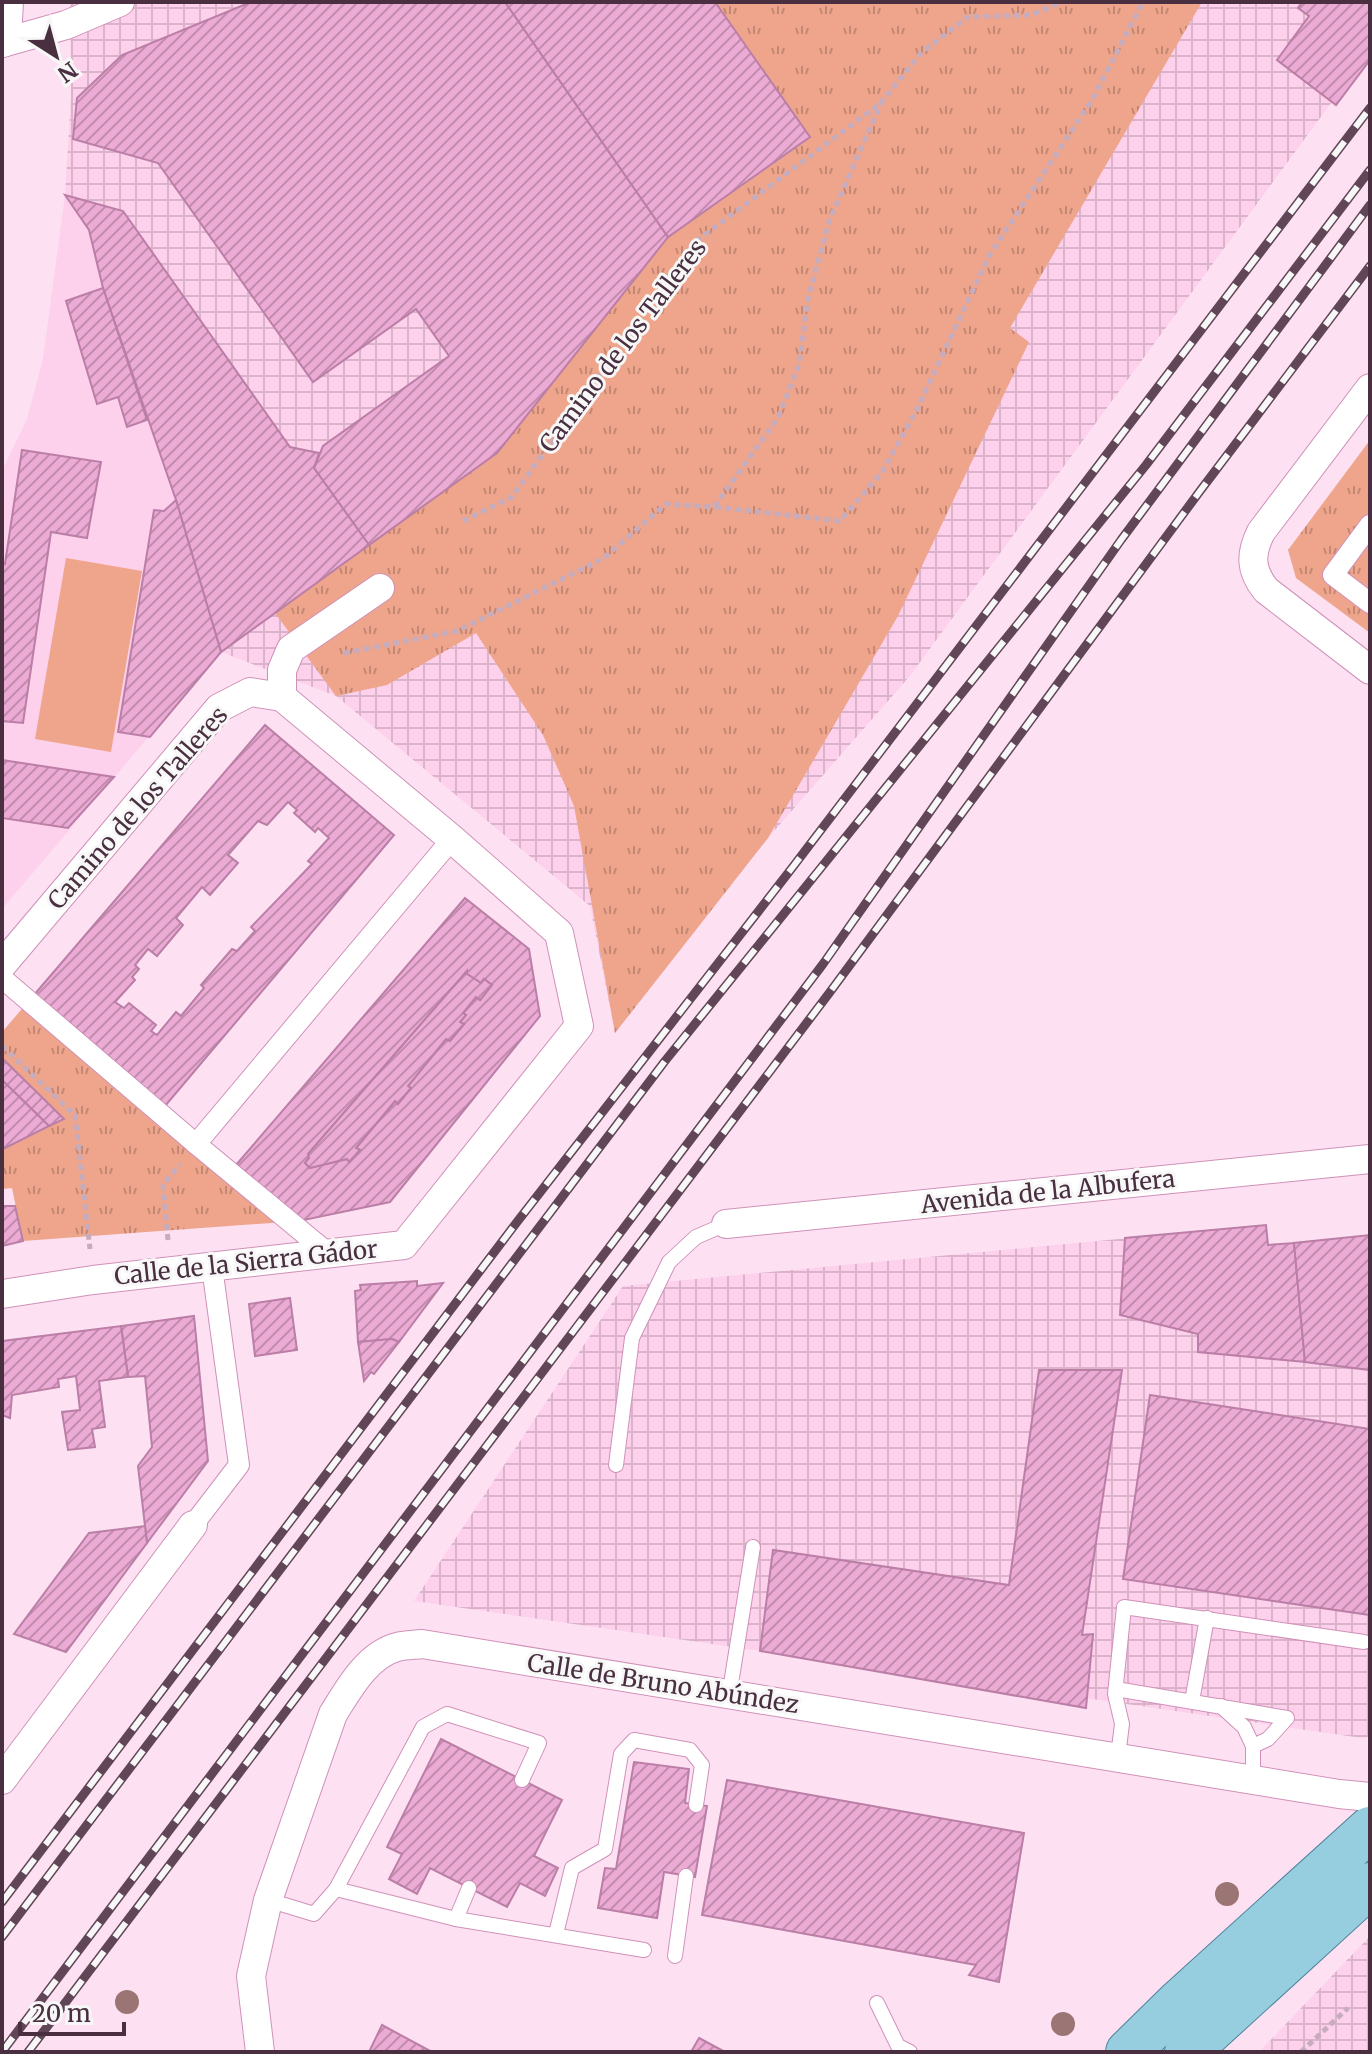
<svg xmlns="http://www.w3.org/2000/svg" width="1372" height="2054" font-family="Merriweather,serif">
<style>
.built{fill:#fdd0ec}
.industrial{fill:url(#industrial-grid)}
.grass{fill:url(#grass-tufts)}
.pitch{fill:#eea58b}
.building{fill:url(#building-hatch);stroke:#bb7ea6;stroke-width:2;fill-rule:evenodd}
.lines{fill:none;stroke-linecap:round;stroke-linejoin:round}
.service-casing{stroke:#d091b9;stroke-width:16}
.pedestrian-casing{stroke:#d091b9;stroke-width:22}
.minor-casing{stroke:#d091b9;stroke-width:30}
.secondary-casing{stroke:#d091b9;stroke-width:40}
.primary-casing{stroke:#4e829a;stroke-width:46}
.path{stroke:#c7acbd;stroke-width:5;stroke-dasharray:6 4;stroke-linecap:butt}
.service{stroke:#fff;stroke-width:14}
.pedestrian{stroke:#fff;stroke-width:20}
.minor{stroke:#fff;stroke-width:28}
.secondary{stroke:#fff;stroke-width:38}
.primary{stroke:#96cee0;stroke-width:44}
.rail-casing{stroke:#604657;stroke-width:9}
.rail{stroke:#f7f7f7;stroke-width:6;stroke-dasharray:18;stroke-linecap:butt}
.tree{fill:#9b7573}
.labels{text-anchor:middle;stroke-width:6;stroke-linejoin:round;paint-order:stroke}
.street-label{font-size:24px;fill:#492f40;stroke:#f7f7f7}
</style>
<defs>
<pattern id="industrial-grid" width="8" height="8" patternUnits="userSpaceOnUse" patternTransform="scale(2)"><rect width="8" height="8" fill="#fdd0ec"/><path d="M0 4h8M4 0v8" fill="none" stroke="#dab3cb"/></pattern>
<pattern id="grass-tufts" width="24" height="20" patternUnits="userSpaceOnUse" patternTransform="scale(2)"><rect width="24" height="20" fill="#eea58b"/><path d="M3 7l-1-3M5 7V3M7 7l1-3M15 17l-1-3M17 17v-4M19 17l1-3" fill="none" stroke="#c38773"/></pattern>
<pattern id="building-hatch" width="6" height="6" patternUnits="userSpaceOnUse" patternTransform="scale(2)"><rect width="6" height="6" fill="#ecabd5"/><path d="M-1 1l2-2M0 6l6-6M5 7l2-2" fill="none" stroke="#c18cae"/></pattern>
</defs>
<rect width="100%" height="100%" fill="#fde1f2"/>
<polygon class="built" points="65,195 89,230 103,288 176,500 221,652 2,909 2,471 27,419 43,359"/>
<g class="industrial">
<polygon points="70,2 1370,2 1370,50 909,677 768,838 615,1033 590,906 336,696 221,652 176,500 103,288 89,230 65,195 71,97"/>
<polygon points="1266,1225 1269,1245 1370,1235 1370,1737 1362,1738 414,1601 623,1286"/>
<polygon points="1370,1936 1370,2052 1259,2052"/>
</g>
<g class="grass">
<polygon points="715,2 1202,2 1010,328 1029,342 898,616 768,838 615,1033 574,806 543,735 476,633 387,685 336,696 275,613 497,453 668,237 810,138"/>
<polygon points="1370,440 1370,633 1296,578 1288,550"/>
<polygon points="34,995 299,1221 23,1241 12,1188 2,1189 2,1149 64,1119 2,1058 2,1032"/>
</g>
<polygon class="pitch" points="66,558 142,571 111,752 35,739"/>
<g class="building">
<polygon points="251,2 505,2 668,237 497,453 369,545 314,468 323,446 449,356 416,309 313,382 158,163 73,139 77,98 122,55"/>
<polygon points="505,2 715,2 810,137 668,237"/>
<polygon points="1302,2 1370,2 1370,60 1336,105 1277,60 1309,16 1298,8"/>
<polygon points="65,195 123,211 290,447 319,453 314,468 369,545 221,652 176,500 103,288 89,230"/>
<polygon points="103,288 147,420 127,427 118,397 97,404 66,301"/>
<polygon points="22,450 101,462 87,538 51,532 23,723 2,721 2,563 5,564"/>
<polygon points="176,500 221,652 150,737 118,732 154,510 164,511"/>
<path d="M265,725L394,835L165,1106L34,995ZM288,802L297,810L294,813L315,832L318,828L329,838L308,861L312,864L251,927L255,931L237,951L232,949L201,985L204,988L181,1016L176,1012L157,1035L151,1031L156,1025L129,1003L124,1008L115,1002L135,980L132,977L139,969L135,965L148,949L157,956L183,925L176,918L202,887L210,895L238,863L228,855L258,821L267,825Z"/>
<polygon points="2,760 114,777 68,828 2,818"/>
<path d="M465,898L529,949L540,1016L390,1202L299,1221L236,1165ZM467,971V974L481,983L484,979L492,985L480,1000L476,997L463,1013L466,1015L460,1022L464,1024L450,1041L446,1039L408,1086L411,1088L398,1104L395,1101L356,1148L360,1150L349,1162L347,1159L310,1168L305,1163L309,1158L308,1154Z"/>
<polygon points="467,971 467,974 481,983 484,979 492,985 480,1000 476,997 463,1013 466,1015 460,1022 464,1024 450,1041 446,1039 408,1086 411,1088 398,1104 395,1101 356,1148 360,1150 349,1162 347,1159 310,1168 305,1163 309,1158 308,1154"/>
<polygon points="2,1058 64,1119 49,1126 2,1080"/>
<polygon points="2,1080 49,1126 3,1149 2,1148"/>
<polygon points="2,1206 15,1206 23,1241 2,1246"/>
<polygon points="1266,1225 1268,1245 1294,1243 1305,1362 1198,1352 1198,1334 1120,1315 1125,1238"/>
<polygon points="1370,1235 1370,1370 1305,1362 1294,1243"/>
<polygon points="417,1281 417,1286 443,1283 399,1342 392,1339 358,1342 355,1291 361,1290 360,1285"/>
<polygon points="290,1298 297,1350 255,1356 249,1304"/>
<polygon points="194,1316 208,1461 147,1543 138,1466 152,1447 145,1376 128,1377 121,1326"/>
<polygon points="121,1326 128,1377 99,1381 105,1427 92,1429 95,1447 68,1450 62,1412 80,1410 76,1376 58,1379 59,1387 12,1395 10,1418 2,1415 3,1341"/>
<polygon points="392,1339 399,1342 374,1374 371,1372 364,1381 358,1342"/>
<polygon points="1039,1370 1122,1370 1082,1635 1093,1634 1086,1708 760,1651 773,1550 1009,1585"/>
<polygon points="1150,1395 1370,1429 1370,1615 1123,1579"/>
<polygon points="145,1526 147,1543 66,1652 14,1634 89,1533"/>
<polygon points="441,1739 562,1800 534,1856 558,1868 545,1896 520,1883 507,1907 430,1868 417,1894 389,1879 402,1854 387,1847"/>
<polygon points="634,1762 689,1769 685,1803 707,1806 695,1877 664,1872 657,1918 598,1908 605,1868 616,1869"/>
<polygon points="727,1780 1024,1833 999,1982 969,1975 976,1965 702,1915"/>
<polygon points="382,2025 432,2052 369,2052"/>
<polygon points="699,2038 725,2052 691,2052"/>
</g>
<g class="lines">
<g class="service-casing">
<g id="service">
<polyline points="616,1465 632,1338 669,1262 696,1237 726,1224"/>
<polyline points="1116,1689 1287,1718 1268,1739 1253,1746 1253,1780"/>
<polyline points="729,1696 753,1547"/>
<polyline points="1192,1701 1207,1618"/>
<polyline points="1221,1706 1244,1727 1253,1746"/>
<polyline points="1118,1756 1122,1724 1115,1694 1124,1607 1364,1642"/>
<polyline points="336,1889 456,1919 644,1950"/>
<polyline points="268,1900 314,1914 336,1889 423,1727 447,1714 539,1743 522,1780"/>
<polyline points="456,1919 469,1888"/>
<polyline points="556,1934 572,1868 605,1849 621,1754 634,1740 690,1750 702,1765 696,1805"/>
<polyline points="675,1956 686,1876"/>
<polyline points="877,2003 898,2046 910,2052"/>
</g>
</g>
<g class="pedestrian-casing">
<g id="pedestrian">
<polyline points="1370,525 1333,575 1370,603"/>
<polyline points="2,978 196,1144 329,1254"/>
<polyline points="196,1144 452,839"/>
<polyline points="193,1525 239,1465 212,1267"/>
</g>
</g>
<g class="minor-casing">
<g id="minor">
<polyline points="2,43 66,25 120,2"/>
<path d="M1370,388L1261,532C1250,554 1250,570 1266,590L1370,670"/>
<polyline points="282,697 282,670 291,649 380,588"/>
<polyline points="2,965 219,708 250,692 282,697"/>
<polyline points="726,1224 1370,1159"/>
<polyline points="2,1294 93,1280 404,1245 579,1026 559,933 452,839 282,697"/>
<polyline points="2,1780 193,1525"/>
<path d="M260,2052L251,1976L268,1900L333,1714C348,1690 367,1655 397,1647C405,1645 414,1645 422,1644L1339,1794L1370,1797"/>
</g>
</g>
<g class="secondary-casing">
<polyline id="secondary" points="2,38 4,2"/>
</g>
<g class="primary-casing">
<g id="primary">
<polyline points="1128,2052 1179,2002 1370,1829"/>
<polyline points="1187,2052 1370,1885"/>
</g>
</g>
<g class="path">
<polyline points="715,507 840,521 883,471 917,409 989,256 1092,100 1143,2"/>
<polyline points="463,521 512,497 695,242 881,103 921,53 968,17 1031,15 1062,2"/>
<polyline points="344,653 457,631 604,558 666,504 714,507 778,418 799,364 808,298 830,219 881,103"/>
<polyline points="2,1046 75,1115 90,1249"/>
<polyline points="168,1240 163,1185 180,1164"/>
<polyline points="1301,2052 1348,2008"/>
</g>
<use href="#service" class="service"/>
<use href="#pedestrian" class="pedestrian"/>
<use href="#minor" class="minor"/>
<use href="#secondary" class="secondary"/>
<use href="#primary" class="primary"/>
<g class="rail-casing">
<g id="rail">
<polyline points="2,1902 517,1222 792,868 1370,108"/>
<polyline points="2,1937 665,1061 1146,465 1370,170"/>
<polyline points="2,2052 823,964 1121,540 1370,205"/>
<polyline points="28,2052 830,992 1200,491 1370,266"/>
</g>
</g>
<use href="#rail" class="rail"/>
</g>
<g class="tree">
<circle cx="1227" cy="1894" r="12"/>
<circle cx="127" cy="2002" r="12"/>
<circle cx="1063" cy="2024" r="12"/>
</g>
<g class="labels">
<g class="street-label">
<text transform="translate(623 346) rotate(-53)" y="8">Camino de los Talleres</text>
<text transform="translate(138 808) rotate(-49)" y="8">Camino de los Talleres</text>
<text transform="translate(1048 1192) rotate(-6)" y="8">Avenida de la Albufera</text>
<text transform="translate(246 1263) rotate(-6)" y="8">Calle de la Sierra Gádor</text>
<text transform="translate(663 1684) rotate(9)" y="8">Calle de Bruno Abúndez</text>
</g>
</g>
<rect width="1372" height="2054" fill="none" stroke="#492f40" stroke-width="8"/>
<g transform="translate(56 56) rotate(144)" stroke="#f7f7f7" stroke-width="6" paint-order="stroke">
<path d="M0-6L14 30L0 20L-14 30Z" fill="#492f40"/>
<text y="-12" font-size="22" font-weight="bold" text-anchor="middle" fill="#492f40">N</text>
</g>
<path d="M20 2022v12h104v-12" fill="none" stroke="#492f40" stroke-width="4"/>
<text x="32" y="2022" font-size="24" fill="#492f40" stroke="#f7f7f7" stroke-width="6" paint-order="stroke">20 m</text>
</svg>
